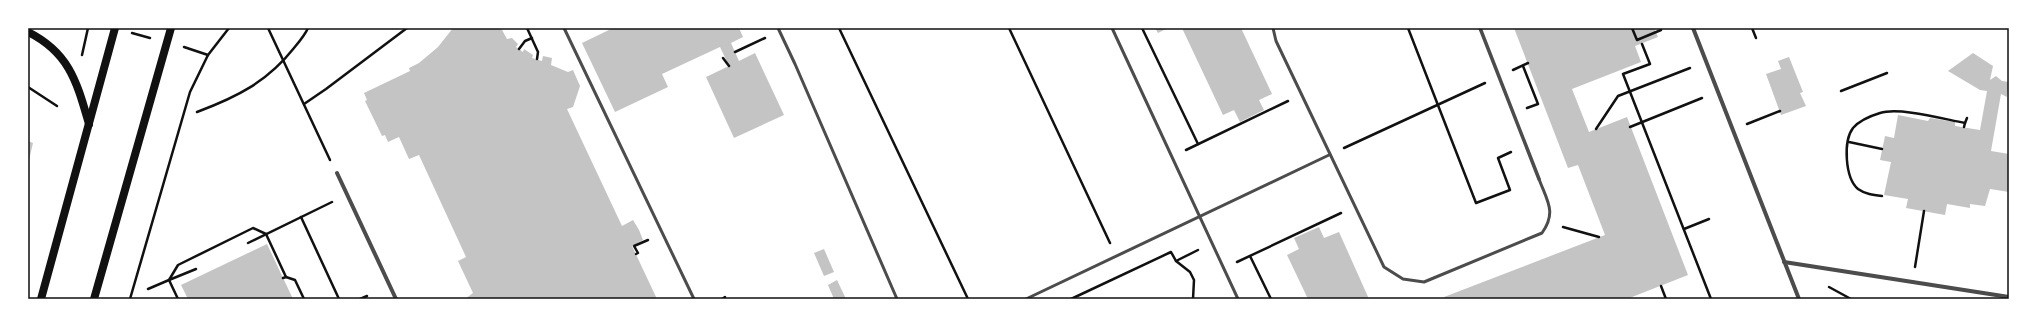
<svg xmlns="http://www.w3.org/2000/svg" width="2037" height="327" font-family="'Titillium Web',sans-serif">
<style>
.building{fill:#c4c4c4}
.lines{fill:none;stroke-linecap:round;stroke-linejoin:round}
.path{stroke:#111;stroke-width:2.5}
.service{stroke:#4c4c4c;stroke-width:3}
.pedestrian{stroke:#4c4c4c;stroke-width:3.5}
.minor{stroke:#4c4c4c;stroke-width:4}
.secondary{stroke:#111;stroke-width:8}
.neatline{fill:none;stroke:#111;stroke-width:1.5}
</style>
<rect width="100%" height="100%" fill="#fff"/>
<g class="building">
<polygon points="453,28 501,28 507,39 512,38 518,44 516,47 523,52 524,49 533,55 532,58 542,61 543,56 552,58 551,65 568,72 573,70 580,86 573,107 567,109 622,226 633,220 639,230 643,240 632,246 657,299 465,299 473,293 458,261 466,257 419,155 409,159 399,137 388,142 385,135 382,136 365,101 367,100 364,93 410,71 409,68 419,63 438,47"/>
<polygon points="613,28 739,28 743,37 731,43 739,61 755,53 784,115 734,138 706,77 729,66 720,47 662,74 668,87 615,112 582,43"/>
<polygon points="1155,28 1168,28 1158,33"/>
<polygon points="1182,28 1241,28 1272,94 1259,100 1264,110 1240,122 1234,110 1223,115"/>
<polygon points="1514,28 1654,28 1658,37 1635,46 1641,62 1572,89 1589,132 1627,117 1688,275 1627,299 1444,299 1444,297 1605,235 1578,165 1568,168"/>
<polygon points="1973,53 1993,66 1990,80 1996,76 2002,81 2009,82 2007,97 2001,94 1991,151 2009,154 2009,192 1990,189 1985,206 1970,204 1970,208 1947,204 1945,215 1906,208 1908,199 1884,195 1891,162 1880,160 1885,136 1894,138 1898,115 1928,121 1930,118 1955,122 1955,126 1980,130 1987,91 1980,90 1948,71"/>
<polygon points="1789,57 1803,92 1800,93 1806,106 1781,115 1766,74 1781,69 1778,61"/>
<polygon points="28,141 33,143 29,160 28,160"/>
<polygon points="1319,227 1324,238 1339,232 1369,299 1308,299 1287,255 1299,249 1294,238"/>
<polygon points="267,244 293,299 188,299 181,285"/>
<polygon points="824,249 834,272 824,276 814,253"/>
<polygon points="837,280 846,299 834,299 828,285"/>
</g>
<g class="lines">
<g class="path">
<polyline points="268,28 330,160"/>
<polyline points="527,28 538,52 537,59"/>
<polyline points="839,28 968,299"/>
<polyline points="1009,28 1110,243"/>
<polyline points="1142,28 1198,144"/>
<polyline points="1408,28 1476,203 1510,190 1498,158 1511,152"/>
<polyline points="1632,28 1637,40 1661,30 1661,28"/>
<polyline points="1752,28 1756,38"/>
<polyline points="132,33 150,38"/>
<polyline points="1642,44 1650,64 1623,74 1711,299"/>
<polyline points="184,47 208,55"/>
<polyline points="519,49 525,41 532,38"/>
<polyline points="735,52 765,38"/>
<polyline points="82,55 88,28"/>
<polyline points="723,58 729,66"/>
<polyline points="1523,66 1538,104 1527,108"/>
<polyline points="1513,70 1528,63"/>
<polyline points="28,87 57,106"/>
<polyline points="1841,91 1887,73"/>
<polyline points="304,104 326,89 407,28"/>
<path d="M197,112C237,97 267,82 294,48C299,42 305,35 308,28"/>
<polyline points="1965,123 1967,118"/>
<polyline points="1747,124 1780,111"/>
<polyline points="1630,127 1702,98"/>
<polyline points="1596,129 1618,96 1690,68"/>
<polyline points="1849,142 1882,149"/>
<polyline points="1344,148 1485,83"/>
<polyline points="1186,150 1288,101"/>
<path d="M1882,196C1873,195 1865,194 1858,189C1845,178 1843,141 1853,128C1860,120 1870,116 1880,113C1900,107 1943,119 1965,123L1964,127"/>
<polyline points="301,217 339,299"/>
<polyline points="1563,227 1599,237"/>
<polyline points="1684,229 1709,219"/>
<polyline points="248,243 332,202"/>
<polyline points="636,254 638,253 634,246 648,240"/>
<polyline points="1250,256 1271,299"/>
<polyline points="1176,261 1198,250"/>
<polyline points="1237,262 1341,213"/>
<polyline points="1915,267 1924,211"/>
<polyline points="286,277 295,280 304,299"/>
<polyline points="1661,286 1666,299"/>
<polyline points="1829,287 1851,299"/>
<polyline points="148,289 169,280 178,265 253,228 266,234 286,277 283,278"/>
<polyline points="130,299 190,92 208,55 229,28"/>
<polyline points="178,299 169,280 196,269"/>
<polyline points="360,299 367,296"/>
<polyline points="722,299 725,297"/>
<polyline points="1071,299 1171,252 1176,261 1190,272 1194,280 1193,299"/>
</g>
<g class="service">
<polyline points="564,28 694,299"/>
<polyline points="778,28 795,64 897,299"/>
<polyline points="1112,28 1238,299"/>
<path d="M1273,28L1276,41L1384,267L1403,279L1424,282L1542,233C1557,212 1547,201 1539,179"/>
<polyline points="1026,299 1329,155"/>
</g>
<polyline class="pedestrian" points="1480,28 1539,179"/>
<g class="minor">
<polyline points="1693,28 1799,299"/>
<polyline points="337,173 396,299"/>
<polyline points="1784,262 2009,297"/>
</g>
<g class="secondary">
<path d="M28,32C70,53 77,83 89,124"/>
<polyline points="41,299 115,28"/>
<polyline points="94,299 171,28"/>
</g>
</g>
<rect width="2037" height="327" fill="none" stroke="#ffffff" stroke-width="58"/>
<rect x="29" y="29" width="1979" height="269" class="neatline"/>
</svg>
